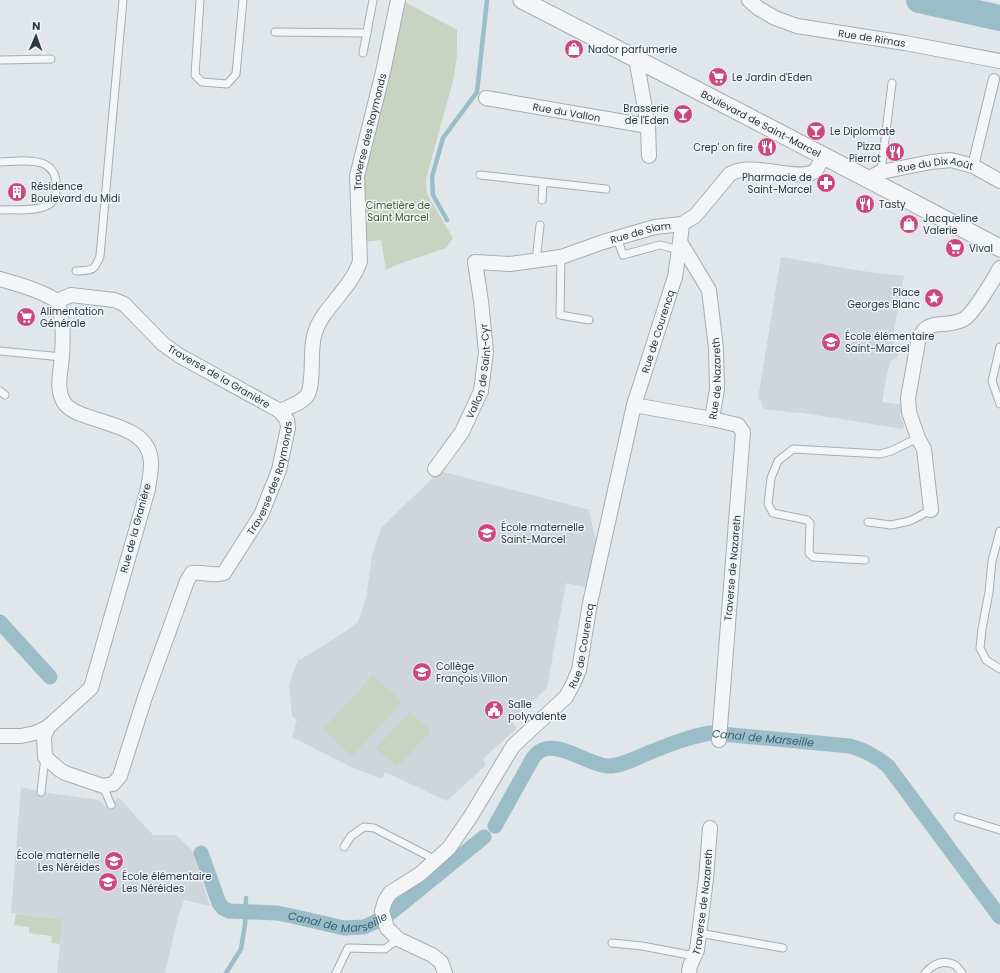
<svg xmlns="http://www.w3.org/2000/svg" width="1000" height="973" font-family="Poppins,sans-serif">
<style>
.built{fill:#ced5db}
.green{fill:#cad3c1}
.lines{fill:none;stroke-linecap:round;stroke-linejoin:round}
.stream{stroke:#9bbdc8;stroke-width:4.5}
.canal{stroke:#9bbdc8;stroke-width:15}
.river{stroke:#9bbdc8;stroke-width:26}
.service-casing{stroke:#a5aeb3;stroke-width:9}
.pedestrian-casing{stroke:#a5aeb3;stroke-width:12}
.minor-casing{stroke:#a5aeb3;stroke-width:16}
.tertiary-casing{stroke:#a5aeb3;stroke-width:19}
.service{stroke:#f3f5f7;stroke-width:7}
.pedestrian{stroke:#f3f5f7;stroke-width:10}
.minor{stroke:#f3f5f7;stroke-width:14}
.tertiary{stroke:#f3f5f7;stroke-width:17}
.labels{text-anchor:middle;stroke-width:3;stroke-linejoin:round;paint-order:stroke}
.street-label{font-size:10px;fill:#293740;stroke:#f0f4f6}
.poi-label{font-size:10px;fill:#293740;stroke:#f0f4f6;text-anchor:start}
.park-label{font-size:10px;fill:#475b36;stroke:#f0f4f6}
.water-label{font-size:11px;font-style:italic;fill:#346073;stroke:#f0f4f6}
</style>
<rect width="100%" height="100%" fill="#e0e6e9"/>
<g class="built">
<polygon points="781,257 861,271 904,276 894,329 894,336 895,337 893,347 896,348 898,355 896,358 891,361 887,373 882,402 902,405 900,415 904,424 903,429 797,412 797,413 765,409 762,406 762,401 758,399"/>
<polygon points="440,471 594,511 589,511 596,540 588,588 566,583 547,688 511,721 517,728 483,759 486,765 447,801 385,772 382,779 351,767 292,737 297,720 292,716 289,684 298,661 345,632 358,622 366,599 372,556 377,539 382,527"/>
<polygon points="21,787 41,792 99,800 108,809 118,797 153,835 176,835 192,850 210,906 184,900 179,913 165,973 57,973 63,919 11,913"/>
</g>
<g class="green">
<polygon points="403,1 457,30 457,55 453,81 426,179 427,194 453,238 446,248 396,265 386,270 381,240 364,242 362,180"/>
<polygon points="373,675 402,702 352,756 323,729"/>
<polygon points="410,712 431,731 397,767 376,748"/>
<polygon points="16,914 63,919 60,944 51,943 52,936 29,933 29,927 14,925"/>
</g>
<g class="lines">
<g class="stream">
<polyline points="447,220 433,195 432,177 443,138 477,92 487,0"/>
<polyline points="226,973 241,949 245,925 246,898"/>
</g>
<g class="canal">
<polyline points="0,622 50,677"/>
<path id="s1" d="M495,826L533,758C536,754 540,750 545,749C562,744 589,764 607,766C620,767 636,758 648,753C668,745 688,737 710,733L850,746C864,750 876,756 888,766L1000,917"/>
<path id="s2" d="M201,853L219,903L223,908L229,911L277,913L292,916L344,928L364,927L375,922L393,911L484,837"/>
</g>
<polyline class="river" points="919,0 1000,18"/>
<g class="service-casing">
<g id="service">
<polyline points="200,0 195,75 202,82 227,84 236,74 243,0"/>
<polyline points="275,32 367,33"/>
<polyline points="363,53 373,0"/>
<polyline points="0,60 51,59"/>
<path d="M0,162C26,161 60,154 56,192C56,197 52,204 46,206C32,212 15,209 0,210"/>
<polyline points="881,172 892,83"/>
<polyline points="480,175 606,189"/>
<polyline points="542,200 543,183"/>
<polyline points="617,238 623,255 660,245 679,250"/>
<polyline points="561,257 560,315 589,320"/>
<polyline points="536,261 540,225"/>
<path d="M76,271C92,270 94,272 100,256L123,0"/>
<polyline points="1000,347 992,381 1000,404"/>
<polyline points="0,351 62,357"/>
<polyline points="0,391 5,395"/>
<polyline points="868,522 891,525 910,521 931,510"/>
<polyline points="1000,531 992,561 989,592 982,629 980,648 986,660 1000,669"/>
<polyline points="865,560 813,557 809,553 810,523 807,520 773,513 768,504 771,478 778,461 793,449 880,454 891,451 918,438"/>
<polyline points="103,786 111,805"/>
<polyline points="41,792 45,757"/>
<polyline points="958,817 1000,830"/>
<polyline points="344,847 351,836 364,827 374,828 436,860"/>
<polyline points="699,933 783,948"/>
<polyline points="612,943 642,946 695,956"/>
<polyline points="336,973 348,948 385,949 398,939"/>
<path d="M925,973C933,964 943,959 955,965C958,967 960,971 962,973"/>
</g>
</g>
<g class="pedestrian-casing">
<polyline id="pedestrian" points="973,166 994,79"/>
</g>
<g class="minor-casing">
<g id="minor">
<path id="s3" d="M749,0L758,8L775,18L797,26L905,43L1000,61"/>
<polyline points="636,58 648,126 649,156"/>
<path id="s4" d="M486,98L648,126"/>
<path id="s5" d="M870,180L875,175L881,172L931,162L951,160L973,166L1000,181"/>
<path d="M0,279C20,285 40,290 57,301C64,319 63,338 62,356C61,372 55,390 65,404C71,411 80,414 89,417C114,426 152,431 151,465C151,473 149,481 148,489L91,688L48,727L35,733L21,736H0"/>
<path id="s6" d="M634,405L712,419L717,389L716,348L709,290L680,242"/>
<path id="s7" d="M280,411C288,407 303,403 308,394C314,381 310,351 314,336C321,308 351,290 360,261L357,176L383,72L398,0"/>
<polyline points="712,419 738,425 743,432 719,740"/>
<path id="s8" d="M435,469L462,432L481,391L486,352L481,301L475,262L510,264L561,257L603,242L655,227L682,224L695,216L730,174C752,160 802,184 816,170C819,166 821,160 824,156"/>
<path d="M931,510L924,449L918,438L909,412L908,398L918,342C926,315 945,330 964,319C973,314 994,279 1000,268"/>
<path id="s9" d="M48,727L44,737L45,757L60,770L65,773L103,786L113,784L120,776L145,697L187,581L192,573C203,571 213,577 224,573L261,515L279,470L288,428L287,420L280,411L180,356L163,344L124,304L114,300L71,295L57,301"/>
<path id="s10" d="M445,973L441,962L432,955L398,939L387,928L382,911L385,901L390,893L420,874L449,848L471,816L513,746L566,697L573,684L579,670L590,603L634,405L675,277L680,242L682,224"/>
<path id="s11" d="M689,973L690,966L697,950L706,879L710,828"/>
</g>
</g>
<g class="tertiary-casing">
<g id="tertiary">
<path id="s12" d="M522,0L747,116L1000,248"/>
</g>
</g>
<use href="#service" class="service"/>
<use href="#pedestrian" class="pedestrian"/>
<use href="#minor" class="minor"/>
<use href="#tertiary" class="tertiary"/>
</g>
<defs>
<g id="shop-disc" transform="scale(1)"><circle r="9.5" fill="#cc477d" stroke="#f0f4f6"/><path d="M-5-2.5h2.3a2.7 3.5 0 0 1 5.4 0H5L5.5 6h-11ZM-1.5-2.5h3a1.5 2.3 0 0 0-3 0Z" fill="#fff"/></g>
<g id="supermarket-disc" transform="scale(1)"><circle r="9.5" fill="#cc477d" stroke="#f0f4f6"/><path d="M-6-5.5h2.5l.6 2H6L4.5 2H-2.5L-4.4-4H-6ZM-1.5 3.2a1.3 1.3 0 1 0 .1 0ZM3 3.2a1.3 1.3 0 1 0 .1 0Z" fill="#fff"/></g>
<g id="bar-disc" transform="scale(1)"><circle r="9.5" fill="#cc477d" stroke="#f0f4f6"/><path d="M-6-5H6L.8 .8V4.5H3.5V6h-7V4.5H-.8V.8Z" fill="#fff"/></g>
<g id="restaurant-disc" transform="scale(1)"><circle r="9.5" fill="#cc477d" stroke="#f0f4f6"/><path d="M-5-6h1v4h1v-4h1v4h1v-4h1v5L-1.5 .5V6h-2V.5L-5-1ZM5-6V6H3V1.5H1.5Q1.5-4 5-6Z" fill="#fff"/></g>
<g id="pharmacy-disc" transform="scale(1)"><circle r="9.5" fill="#cc477d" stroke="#f0f4f6"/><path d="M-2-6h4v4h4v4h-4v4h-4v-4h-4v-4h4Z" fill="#fff"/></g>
<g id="building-disc" transform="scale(1)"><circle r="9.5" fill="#cc477d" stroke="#f0f4f6"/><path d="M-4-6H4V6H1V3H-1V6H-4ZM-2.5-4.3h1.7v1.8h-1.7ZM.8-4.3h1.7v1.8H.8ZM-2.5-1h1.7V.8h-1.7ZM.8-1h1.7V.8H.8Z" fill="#fff"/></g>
<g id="sight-disc" transform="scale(1)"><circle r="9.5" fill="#cc477d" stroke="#f0f4f6"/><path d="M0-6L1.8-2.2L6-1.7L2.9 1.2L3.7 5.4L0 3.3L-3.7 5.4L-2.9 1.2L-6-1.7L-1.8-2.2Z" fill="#fff"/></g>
<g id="school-disc" transform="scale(1)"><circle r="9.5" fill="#cc477d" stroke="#f0f4f6"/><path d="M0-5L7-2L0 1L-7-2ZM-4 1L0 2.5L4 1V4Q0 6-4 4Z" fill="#fff"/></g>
<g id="civic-disc" transform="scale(1)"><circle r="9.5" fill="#cc477d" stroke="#f0f4f6"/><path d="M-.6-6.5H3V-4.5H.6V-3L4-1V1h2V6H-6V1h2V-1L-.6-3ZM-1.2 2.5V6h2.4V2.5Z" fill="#fff"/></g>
</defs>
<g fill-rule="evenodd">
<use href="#shop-disc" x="574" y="49"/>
<use href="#supermarket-disc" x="718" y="77"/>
<use href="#bar-disc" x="683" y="114"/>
<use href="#bar-disc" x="816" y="131"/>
<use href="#restaurant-disc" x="767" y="147"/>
<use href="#restaurant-disc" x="895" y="152"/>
<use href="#pharmacy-disc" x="826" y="183"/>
<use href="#building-disc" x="17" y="192"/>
<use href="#restaurant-disc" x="865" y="204"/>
<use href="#shop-disc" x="909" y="224"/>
<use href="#supermarket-disc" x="955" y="248"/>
<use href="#sight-disc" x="934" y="298"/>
<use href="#supermarket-disc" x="26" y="317"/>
<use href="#school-disc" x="831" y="342"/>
<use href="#school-disc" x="487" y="533"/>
<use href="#school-disc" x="422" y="672"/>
<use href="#civic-disc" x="494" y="710"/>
<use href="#school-disc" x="114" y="861"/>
<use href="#school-disc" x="108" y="882"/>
</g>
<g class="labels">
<g class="street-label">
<text dy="4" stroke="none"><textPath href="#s3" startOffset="131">Rue de Rimas</textPath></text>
<text dy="4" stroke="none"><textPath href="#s4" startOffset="82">Rue du Vallon</textPath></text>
<text dy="4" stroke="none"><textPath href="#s12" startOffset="269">Boulevard de Saint-Marcel</textPath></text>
<text dy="4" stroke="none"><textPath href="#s7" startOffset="311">Traverse des Raymonds</textPath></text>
<text dy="4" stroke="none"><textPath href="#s5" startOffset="69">Rue du Dix Août</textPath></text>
<text dy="4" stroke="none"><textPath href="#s8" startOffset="391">Rue de Siam</textPath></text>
<text dy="4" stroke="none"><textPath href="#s10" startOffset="759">Rue de Courencq</textPath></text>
<text dy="4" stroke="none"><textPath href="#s8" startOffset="110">Vallon de Saint-Cyr</textPath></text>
<text dy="4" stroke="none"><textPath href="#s6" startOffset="120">Rue de Nazareth</textPath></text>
<text transform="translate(219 376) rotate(30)" y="4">Traverse de la Granière</text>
<text dy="4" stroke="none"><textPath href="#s9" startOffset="472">Traverse des Raymonds</textPath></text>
<text transform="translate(135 528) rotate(-75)" y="4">Rue de la Granière</text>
<text transform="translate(732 568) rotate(-85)" y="4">Traverse de Nazareth</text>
<text dy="4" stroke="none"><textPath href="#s10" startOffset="435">Rue de Courencq</textPath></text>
<text dy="4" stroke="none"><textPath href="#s11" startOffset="73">Traverse de Nazareth</textPath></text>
</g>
<g class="poi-label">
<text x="588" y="53">Nador parfumerie</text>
<text x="732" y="81">Le Jardin d'Eden</text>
<text x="669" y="112" text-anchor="end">Brasserie<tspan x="669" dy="12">de l'Eden</tspan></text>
<text x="830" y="135">Le Diplomate</text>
<text x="881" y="150" text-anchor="end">Pizza<tspan x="881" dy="12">Pierrot</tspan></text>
<text x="753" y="151" text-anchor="end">Crep' on fire</text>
<text x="812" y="181" text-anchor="end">Pharmacie de<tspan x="812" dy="12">Saint-Marcel</tspan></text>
<text x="31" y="190">Résidence<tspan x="31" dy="12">Boulevard du Midi</tspan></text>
<text x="879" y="208">Tasty</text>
<text x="923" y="222">Jacqueline<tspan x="923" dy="12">Valerie</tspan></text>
<text x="969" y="252">Vival</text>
<text x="920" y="296" text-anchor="end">Place<tspan x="920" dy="12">Georges Blanc</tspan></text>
<text x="40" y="315">Alimentation<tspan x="40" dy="12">Générale</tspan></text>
<text x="845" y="340">École élémentaire<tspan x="845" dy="12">Saint-Marcel</tspan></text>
<text x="501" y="531">École maternelle<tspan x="501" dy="12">Saint-Marcel</tspan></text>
<text x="436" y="670">Collège<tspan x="436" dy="12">François Villon</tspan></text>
<text x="508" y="708">Salle<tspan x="508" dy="12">polyvalente</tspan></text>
<text x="100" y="859" text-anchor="end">École maternelle<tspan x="100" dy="12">Les Néréides</tspan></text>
<text x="122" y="880">École élémentaire<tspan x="122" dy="12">Les Néréides</tspan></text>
</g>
<g class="park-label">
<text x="398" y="209">Cimetière de<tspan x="398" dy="12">Saint Marcel</tspan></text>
</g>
<g class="water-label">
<text dy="4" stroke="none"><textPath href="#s1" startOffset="320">Canal de Marseille</textPath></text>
<text dy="4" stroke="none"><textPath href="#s2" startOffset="177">Canal de Marseille</textPath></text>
</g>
</g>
<g transform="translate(36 36) rotate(2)" stroke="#f0f4f6" stroke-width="3" paint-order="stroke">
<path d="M0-3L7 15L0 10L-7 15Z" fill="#293740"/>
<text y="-6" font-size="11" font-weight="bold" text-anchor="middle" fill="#293740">N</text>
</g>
</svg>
